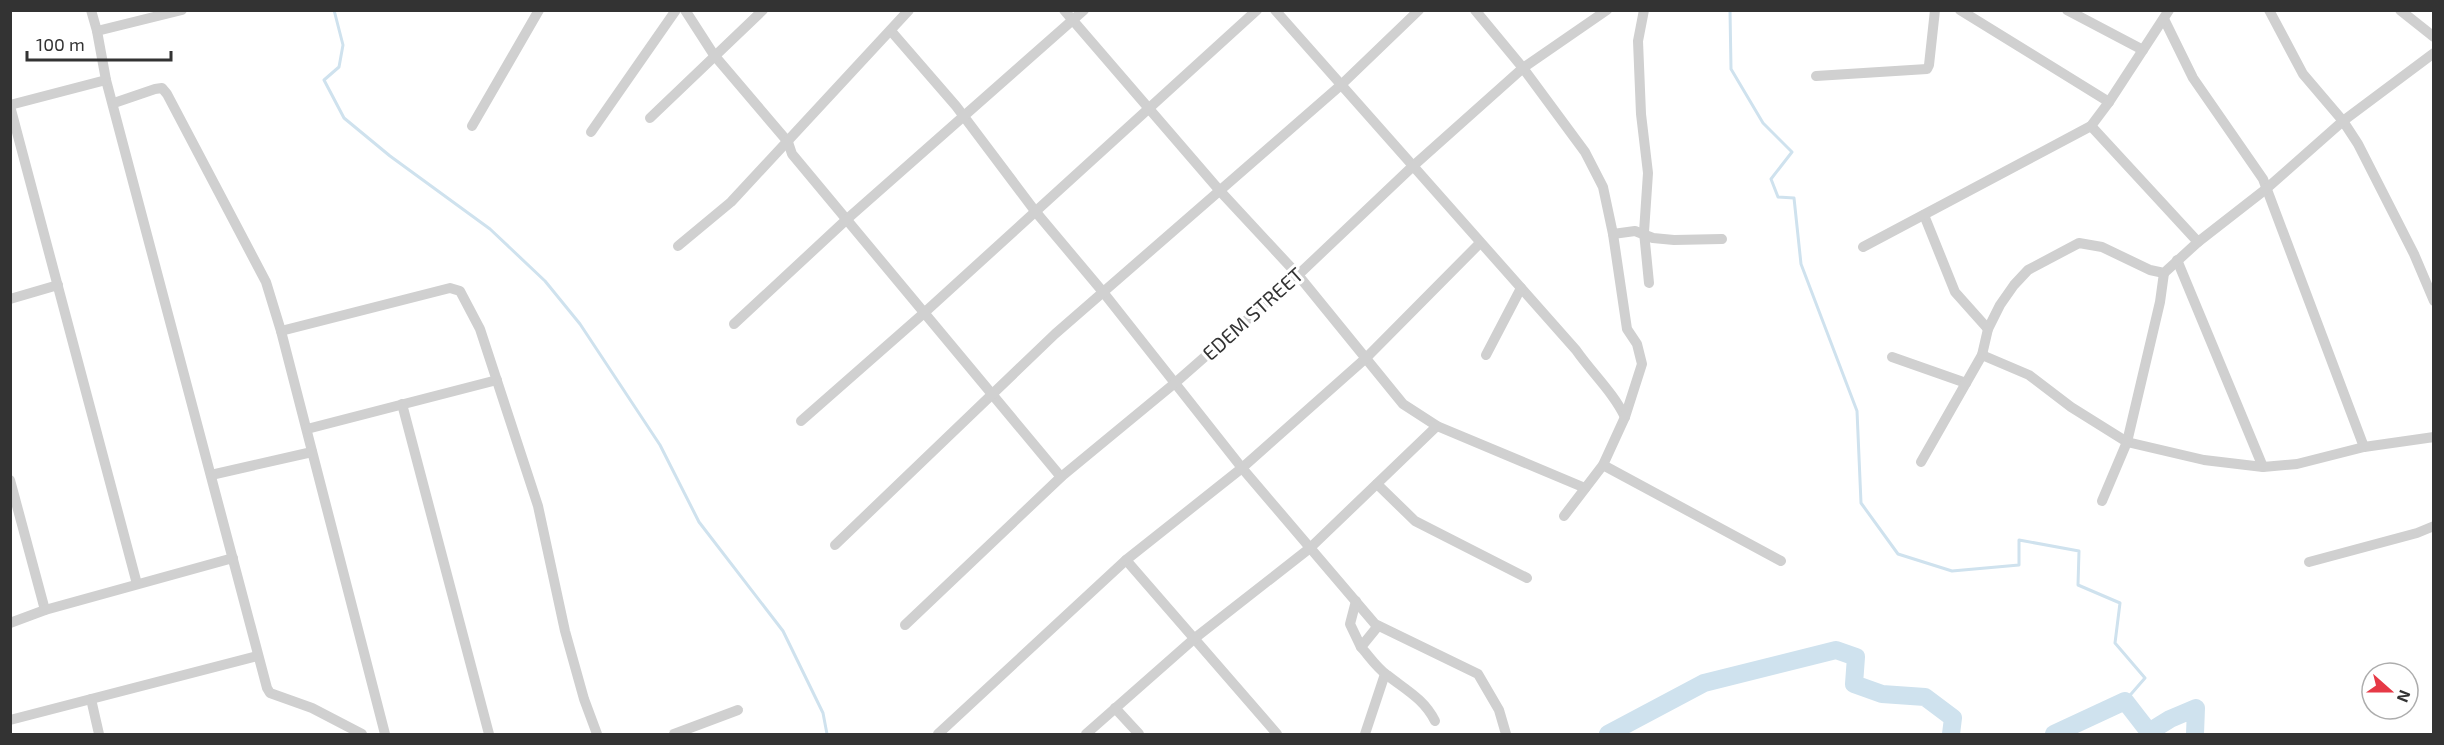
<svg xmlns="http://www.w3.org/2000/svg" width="2444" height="745" font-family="'Exo 2',sans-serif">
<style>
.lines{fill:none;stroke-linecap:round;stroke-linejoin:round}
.stream{stroke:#cfe2ee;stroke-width:3}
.river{stroke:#cfe2ee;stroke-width:18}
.minor{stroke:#d0d0d0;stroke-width:10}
.labels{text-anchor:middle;stroke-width:6;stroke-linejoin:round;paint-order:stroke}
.street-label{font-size:20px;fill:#333;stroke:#fff}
</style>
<rect width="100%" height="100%" fill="#fff"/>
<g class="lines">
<g class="stream">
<polyline points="334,10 343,45 339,67 324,80 344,118 390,156 490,229 545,281 580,324 660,445 699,522 783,631 823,713 827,734"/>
<polyline points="1730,10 1731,69 1763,123 1792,152 1771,179 1778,197 1794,198 1801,264 1857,411 1861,503 1898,554 1952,571 2019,565 2019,540 2079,551 2078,585 2120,603 2115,643 2145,678 2125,701"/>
</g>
<g class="river">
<polyline points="1608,734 1704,683 1836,650 1856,657 1854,684 1882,694 1925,697 1953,718 1951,734"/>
<polyline points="2054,734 2125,701 2149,732 2170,719 2196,708 2195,734"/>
</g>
<g class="minor">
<polyline points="91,10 97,31"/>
<polyline points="182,10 97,31 106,80 267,688 270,693 312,708 362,734"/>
<polyline points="685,10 714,55 788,142 792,154 1061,477"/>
<polyline points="1064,10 1220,191 1298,275 1403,404 1437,426 1585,488"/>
<path d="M1275,10L1576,350C1592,373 1613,392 1625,417"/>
<polyline points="1475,10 1523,68 1585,152 1603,187 1613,234 1627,329 1637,344 1642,364 1625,417 1603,465 1564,516"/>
<polyline points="1644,10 1638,41 1641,114 1648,173 1644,232 1649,283"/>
<polyline points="1960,10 2109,102"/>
<polyline points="2067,10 2143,50"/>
<polyline points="2269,10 2303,74 2343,121 2358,144 2414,254 2434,301"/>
<polyline points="2400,10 2434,37"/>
<polyline points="2164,19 2193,78 2263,179 2364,447"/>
<polyline points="891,31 956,106 1035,211 1103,292 1242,468 1375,624 1478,674 1499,710 1506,734"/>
<polyline points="1816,76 1927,69 1929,65 1935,10"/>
<polyline points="114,103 155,89 162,88 167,94 266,282 281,331 385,734"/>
<polyline points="10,105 106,80"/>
<polyline points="10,106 137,584"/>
<polyline points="650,118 763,10"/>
<polyline points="472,126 539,10"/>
<polyline points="2091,126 2198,242 2266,189 2343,121 2434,53"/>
<polyline points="591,132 676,10"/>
<polyline points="1924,215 1955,292 1988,329"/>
<polyline points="1613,234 1635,231 1653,238 1674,240 1722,239"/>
<polyline points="678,246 731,202 909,10"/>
<polyline points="1863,247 2091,126 2109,102 2169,10"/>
<polyline points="2177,260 2263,467"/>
<polyline points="10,299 58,285"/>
<polyline points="734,324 846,220 1084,10"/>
<polyline points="281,331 450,288 460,291 480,329 538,506 565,631 584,699 597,734"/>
<polyline points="1486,355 1521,288"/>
<polyline points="1982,355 2029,375 2071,407 2127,442 2204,460 2263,467 2297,464 2364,447 2434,437"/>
<polyline points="1892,357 1966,383"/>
<polyline points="402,404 489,734"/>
<polyline points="801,421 924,313 1257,10"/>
<polyline points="307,429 497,380"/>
<polyline points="1921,462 1982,355 1988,329 2000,305 2014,285 2028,270 2079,243 2102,247 2150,270 2164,273 2198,242"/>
<polyline points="1603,465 1781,561"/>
<polyline points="211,475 312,452"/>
<polyline points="10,480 45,610"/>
<polyline points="1377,484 1415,521 1527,578"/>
<polyline points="2102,501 2127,442 2160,302 2164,273"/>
<polyline points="835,545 1055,334 1341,85 1419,10"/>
<polyline points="1126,560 1277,734"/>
<polyline points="2309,562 2417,533 2434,526"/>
<polyline points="1356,601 1350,624 1361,647"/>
<polyline points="10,623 45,610 233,558"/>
<polyline points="905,625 1061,477 1175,383 1298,275 1412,167 1523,68 1607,10"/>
<path d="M1378,626L1361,647C1369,656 1377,668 1387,675C1406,690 1424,699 1435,721"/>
<polyline points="91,699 99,734"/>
<polyline points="1115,708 1139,734"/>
<polyline points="10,720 257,656"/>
<polyline points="674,734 738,710"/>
<polyline points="938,734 1126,560 1242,468 1366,358 1480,243"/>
<polyline points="1086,734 1195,638 1310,548 1437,426"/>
<polyline points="1365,734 1385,674"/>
</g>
</g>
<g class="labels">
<g class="street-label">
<text transform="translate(1253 314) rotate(-42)" y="7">EDEM STREET</text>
</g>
</g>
<rect width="2444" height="745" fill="none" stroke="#333333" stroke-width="24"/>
<g transform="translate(2390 691) rotate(111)"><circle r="28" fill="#ffffff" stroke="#adadad" stroke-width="1.5"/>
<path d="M0-4.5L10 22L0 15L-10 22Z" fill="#e63946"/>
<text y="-9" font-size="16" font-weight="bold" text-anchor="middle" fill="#333333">N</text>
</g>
<path d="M27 51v9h144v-9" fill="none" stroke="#333333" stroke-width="3"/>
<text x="36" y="51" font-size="18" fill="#333333" stroke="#ffffff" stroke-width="4.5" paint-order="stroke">100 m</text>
</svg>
